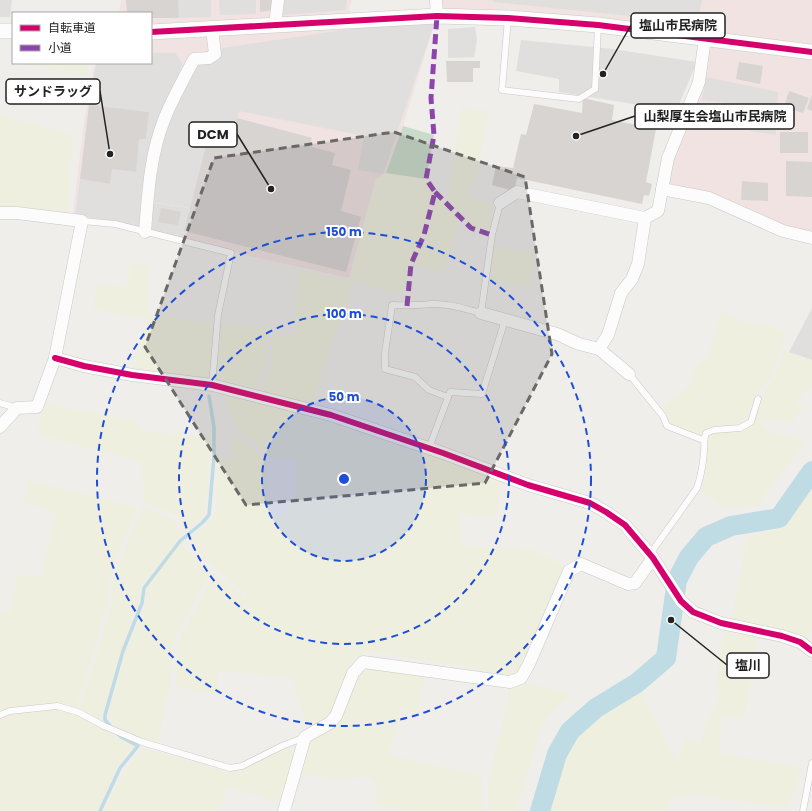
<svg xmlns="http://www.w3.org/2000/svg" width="812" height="811" font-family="Poppins,'Noto Sans JP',sans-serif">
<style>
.residential{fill:#dfdedc}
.commercial{fill:#f1e3e1}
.farmland{fill:#efefdf}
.cemetery{fill:#cadbca}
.parking{fill:#e0dfde}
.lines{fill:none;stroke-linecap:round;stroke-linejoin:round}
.stream{stroke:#bfdbe3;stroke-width:3.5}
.river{stroke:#bfdbe3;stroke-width:20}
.building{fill:#d7d4d2}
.service-casing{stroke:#c9c8c7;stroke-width:7}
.minor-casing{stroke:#c9c8c7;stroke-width:13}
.tertiary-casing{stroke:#c9c8c7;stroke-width:16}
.service{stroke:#fdfcfc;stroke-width:6}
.minor{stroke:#fdfcfc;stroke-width:12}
.tertiary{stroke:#fdfcfc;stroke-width:15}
.quiet{stroke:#8e44ad;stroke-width:5;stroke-dasharray:10 5;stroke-linecap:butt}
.cycleway-casing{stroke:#fff;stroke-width:8}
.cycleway{stroke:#d6006c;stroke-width:6}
.marked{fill:#6a6968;fill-opacity:0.2;stroke:#6a6968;stroke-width:3;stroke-dasharray:8 5;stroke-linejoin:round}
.ring{fill:none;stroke:#1d4ed8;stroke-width:2;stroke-dasharray:7 5}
.centre{fill:#1d4ed8;stroke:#fff;stroke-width:2}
.ring-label{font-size:12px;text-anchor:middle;font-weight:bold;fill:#1d4ed8;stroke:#fff;stroke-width:4;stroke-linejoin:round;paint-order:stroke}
.leader{fill:none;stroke:#222;stroke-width:1.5}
.callout-dot{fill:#222;stroke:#fff;stroke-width:1.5}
.callout{fill:#fff;stroke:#222;stroke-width:1.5}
.callout-label{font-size:13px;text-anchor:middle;font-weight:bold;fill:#222}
</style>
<rect width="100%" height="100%" fill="#f0eeeb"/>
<polygon class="residential" points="147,202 190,208 186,242 145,232"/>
<polygon class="commercial" points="121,0 352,0 349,9 353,21 437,16 436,0 812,0 812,238 709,198 662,189 699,82 705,38 437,16 403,126 386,173 376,179 349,278 186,242 189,208 147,202 145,232 72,220 84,122 95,63 151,63 151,13 119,13"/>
<g class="farmland">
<polygon points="23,63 89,63 86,77"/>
<polygon points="461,108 489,111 476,180 471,181 468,197 494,206 490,231 473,226 448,199"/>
<polygon points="0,115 73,135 68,214 0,209"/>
<polygon points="386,173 426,179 433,192 423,234 410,263 403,294 354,282 312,404 260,391 270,369 273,335 295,336 298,269 349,281 376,179"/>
<polygon points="437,196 460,218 444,272 414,265 427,235"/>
<polygon points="492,246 535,254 530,287 489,280"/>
<polygon points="131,263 148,267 148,313 213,325 210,381 133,370 147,320 93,309 97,284 127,287"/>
<polygon points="721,312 744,322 769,326 786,332 771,378 756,395 747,418 739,423 708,427 700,436 669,422 661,407 691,385 697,364 708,357"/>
<polygon points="221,324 269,327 265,366 255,389 216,380"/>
<polygon points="784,351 812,361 812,385 796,403 804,407 792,422 760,422 769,432 806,441 758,504 751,506 724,508 701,490 705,478 708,453 707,441 712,433 750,427 761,397 774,379"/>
<polygon points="224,393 311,413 502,480 496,518 460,513 462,545 533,550 564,566 522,669 512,675 375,652 356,655 349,668 335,711 327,720 307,729 293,678 219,670 217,695 175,687 179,640 214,574 245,599 247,595 215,568 187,540 208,525 216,509 218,458 233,460 234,433 268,463 264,492 274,513 283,515 297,491 295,461 271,458 236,427"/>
<polygon points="47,404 139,422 141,431 211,437 206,509 200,520 186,532 177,515 144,503 142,462 39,435 39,418"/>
<polygon points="812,477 812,625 807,640 731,621 747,537 782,527 789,519"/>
<polygon points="28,480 137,507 110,574 108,602 77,707 58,703 5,709 0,711 0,612 10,612 18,574 40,577 56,512 23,502"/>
<polygon points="142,507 173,519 182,534 141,586 139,601 121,651 100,720 80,709 112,603 114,575"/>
<polygon points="179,542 211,572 174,640 170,687 157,743 116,728 108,713 125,653 145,606 147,585"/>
<polygon points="724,631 758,638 744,719 721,716 720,753 802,768 789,807 694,795 670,798 669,811 545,811 558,766 572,743 601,713 641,691 669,747 679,761 685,737 701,744 708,721 720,695 716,684"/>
<polygon points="365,664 426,673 418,714 402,709 389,755 482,776 481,811 410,811 375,805 377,787 367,776 340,780 299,774 308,741 339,722 357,673"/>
<polygon points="525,682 572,694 543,722 516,811 488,811 488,782 511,685"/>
<polygon points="61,708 94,720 114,736 135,746 117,768 97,811 0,811 0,717 9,713"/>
<polygon points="287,747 296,752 283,803 228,788 219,811 104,811 125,770 143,748 228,772 241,770"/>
</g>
<polygon class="cemetery" points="403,126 434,135 426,179 386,173"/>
<g class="parking">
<polygon points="0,0 12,0 10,17 0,17"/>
<polygon points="178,0 211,0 211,17 179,18"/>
<polygon points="219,0 256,0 256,14 220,15"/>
<polygon points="284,0 347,0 346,10 283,15"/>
<polygon points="493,0 702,0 698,23 493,2"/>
<polygon points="437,16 383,174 358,170 364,136 239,111 230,144 208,139 190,208 152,202 154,185 167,126 194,66 216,61 222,48"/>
<polygon points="475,27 477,40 474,57 448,58 448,29"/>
<polygon points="521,40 613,49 697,62 676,111 559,92 559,79 516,71"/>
<polygon points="151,53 175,53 183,64 155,127 140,227 117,222 75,215 80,179 110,184 112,169 135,172 139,139 146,139 149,112 89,105 96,63 151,63"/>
<polygon points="706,77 778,92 776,135 750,131 747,105 702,100"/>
<polygon points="812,308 812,360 789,352"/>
</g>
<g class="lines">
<g class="stream">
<polyline points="112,728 105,720 105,715 123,651 142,603 144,588 180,541 202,523 209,515 214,456 214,427 209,396"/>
<polyline points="100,811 120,768 138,746 121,737 118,734"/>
</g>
<polyline class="river" points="540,811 557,754 570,731 596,708 637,683 666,658 677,580 689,557 706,537 731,526 779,518 812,471"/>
</g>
<g class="building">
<polygon points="126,0 178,0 179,18 151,18 151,13 127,13"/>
<polygon points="260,0 275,0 275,10 260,12"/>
<polygon points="446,61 480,61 480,68 473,68 473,82 447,82"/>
<polygon points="739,62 763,66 760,84 736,79"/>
<polygon points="789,91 809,98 803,113 784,107"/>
<polygon points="812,95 812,111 807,109"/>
<polygon points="583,98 614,105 612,120 656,129 646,182 652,184 649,196 644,195 642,204 517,178 514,191 492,185 496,166 513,168 521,134 526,135 534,104 582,113"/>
<polygon points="89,105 149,112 146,139 139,139 136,172 112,169 110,184 80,179"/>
<polygon points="237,118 312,138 309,146 335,153 332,165 351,170 341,211 361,217 346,272 184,231 208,138 230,144"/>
<rect x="780" y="132" width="28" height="21"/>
<polygon points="786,161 812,162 812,197 786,196"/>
<polygon points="742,181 768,183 768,201 741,200"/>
<polygon points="161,208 181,212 178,225 158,222"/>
</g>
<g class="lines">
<g class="service-casing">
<g id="service">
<polyline points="508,18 502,90 579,99 595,89 598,25"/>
<polyline points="82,221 115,224 231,253 218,315 212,385"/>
<polyline points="629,374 663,416 667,426 703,440"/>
<path d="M448,397L429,390L415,377L385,369V353L392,305C406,306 418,305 432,304C448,303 465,309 481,313L492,235L500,203"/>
<polyline points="0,403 17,408"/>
<polyline points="429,448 450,392 482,394 505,320"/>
<path d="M650,554L697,488C701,476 703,464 704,452C705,444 703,440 706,433L714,430L740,428L751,422L758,399"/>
<polyline points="0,715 10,711 57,706 78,712 104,726 142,742 230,768 242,766 282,746 305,737"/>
<polyline points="803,811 812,763"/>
</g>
</g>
<g class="minor-casing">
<g id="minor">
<polyline points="436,0 437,16"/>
<polyline points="275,26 278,0"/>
<polyline points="662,189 709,198 783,231 812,238"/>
<polyline points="500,203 517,192 645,218 658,211 668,158 699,82 705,38"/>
<polyline points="0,213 17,213 82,221 55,358 37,407 17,408 0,427"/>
<path d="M145,232C148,194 150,155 164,120C172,99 184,79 194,59L209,58L215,54L212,29"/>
<polyline points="481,313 557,334 579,344 599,349 629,374"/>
<polyline points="599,349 608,335 621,293 632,279 638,264 645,218"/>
<polyline points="55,358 84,366 132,375 212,385 331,415 443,453 528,485 590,503 606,512 625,525 653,558 681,601 693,612 721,623 782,636 800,642 812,651"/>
<polyline points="284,811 305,737 330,723 336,716 353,673 363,662 510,682 521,678 529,664 569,571 581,564 628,584 635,583 653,558"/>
</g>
</g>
<g class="tertiary-casing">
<g id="tertiary">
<polyline points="0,31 13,31"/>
<polyline points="151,32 437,16 508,18 598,25 812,52"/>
</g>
</g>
<use href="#service" class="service"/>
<use href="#minor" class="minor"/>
<use href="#tertiary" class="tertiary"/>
<g class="quiet">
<polyline points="435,192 471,228 492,235"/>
<polyline points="407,306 411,264 424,235 435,192 426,179 434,135 431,98 437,16"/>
</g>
<g class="cycleway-casing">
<g id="cycleway">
<polyline points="151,32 437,16 508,18 598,25 812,52"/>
<polyline points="55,358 84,366 132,375 212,385 331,415 443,453 528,485 590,503 606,512 625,525 653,558 681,601 693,612 721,623 782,636 800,642 812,651"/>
</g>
</g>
<use href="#cycleway" class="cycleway"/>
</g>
<path class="marked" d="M394,132L525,177L552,354L485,483L246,505L145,347L214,158Z"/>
<circle cx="344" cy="479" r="82" fill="#1d4ed8" fill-opacity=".12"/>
<g class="ring">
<circle cx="344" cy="479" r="82"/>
<circle cx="344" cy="479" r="165"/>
<circle cx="344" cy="479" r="247"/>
</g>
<circle cx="344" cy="479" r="6" class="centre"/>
<g class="ring-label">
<text x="344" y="236">150 m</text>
<text x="344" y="318">100 m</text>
<text x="344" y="401">50 m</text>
</g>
<path class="leader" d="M603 74L631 25M110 154L100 91M576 136L635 116M271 189L237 134M671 620L727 665"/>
<g class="callout-dot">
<circle cx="603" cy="74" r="4"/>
<circle cx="110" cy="154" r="4"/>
<circle cx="576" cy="136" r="4"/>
<circle cx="271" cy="189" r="4"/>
<circle cx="671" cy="620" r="4"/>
</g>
<g class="callout">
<rect x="631" y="13" width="94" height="25" rx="4"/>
<rect x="6" y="79" width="94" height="25" rx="4"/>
<rect x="635" y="104" width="159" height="25" rx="4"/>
<rect x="189" y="122" width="48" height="25" rx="4"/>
<rect x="727" y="653" width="42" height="25" rx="4"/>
</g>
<g class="callout-label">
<text x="678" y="30">塩山市民病院</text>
<text x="53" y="96">サンドラッグ</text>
<text x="715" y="121">山梨厚生会塩山市民病院</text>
<text x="213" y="139">DCM</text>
<text x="748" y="670">塩川</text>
</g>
<rect x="12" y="12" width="140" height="52" fill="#ffffff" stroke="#a7a7a7"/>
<rect x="20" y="25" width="20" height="6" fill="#d6006c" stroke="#a7a7a7"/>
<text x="48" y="32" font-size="12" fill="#222222">自転車道</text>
<rect x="20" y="45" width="20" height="6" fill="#8e44ad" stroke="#a7a7a7"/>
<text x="48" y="52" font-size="12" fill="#222222">小道</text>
</svg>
